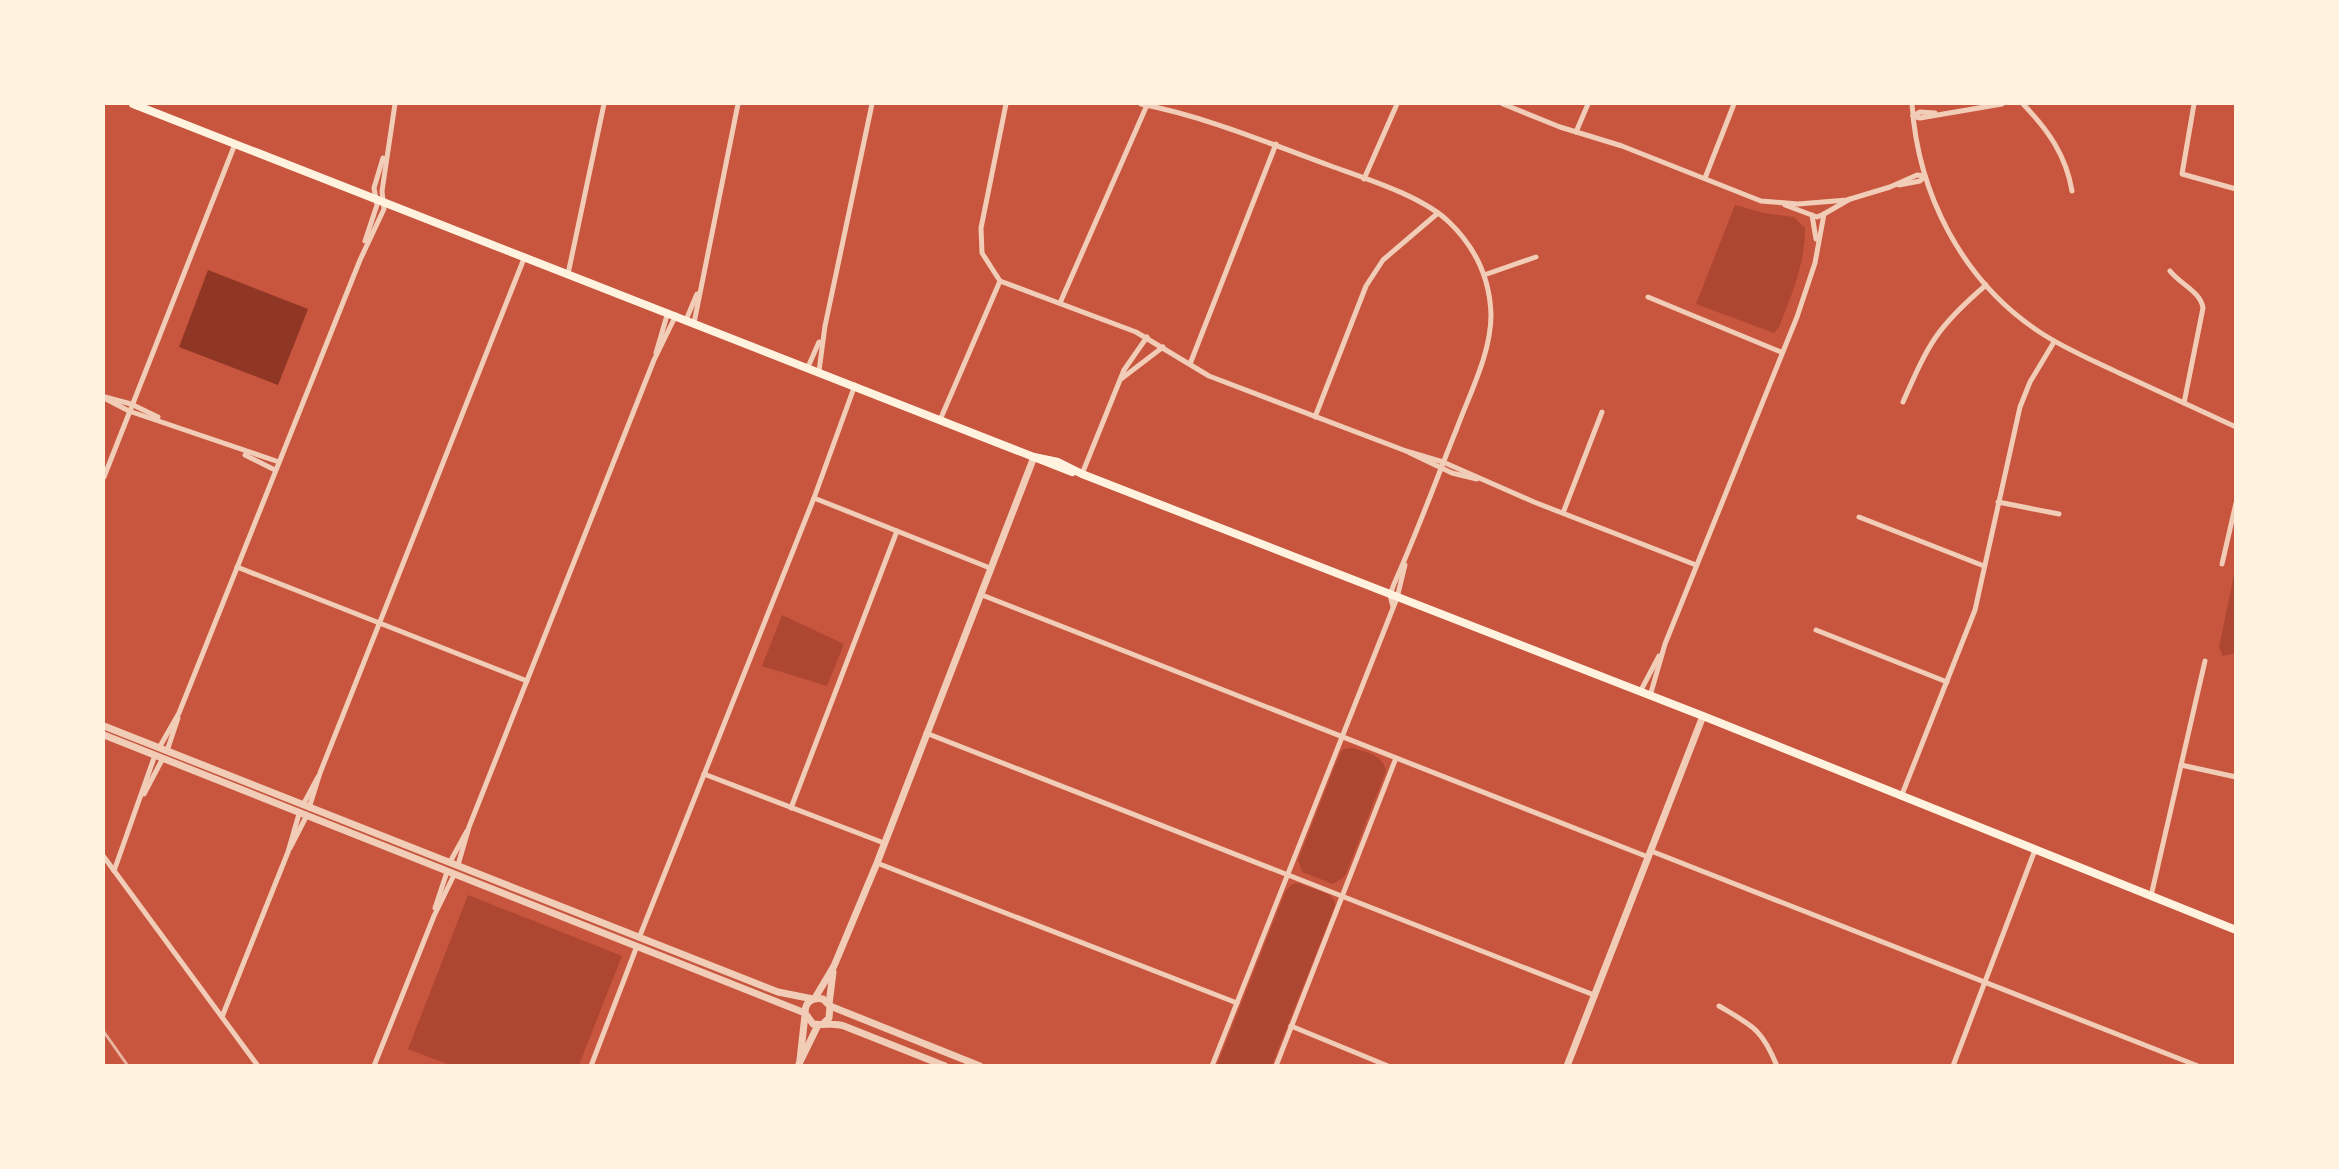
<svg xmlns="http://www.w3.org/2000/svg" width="2339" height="1169" font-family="Karla,sans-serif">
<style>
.green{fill:#ae4732}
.water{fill:#8f3625}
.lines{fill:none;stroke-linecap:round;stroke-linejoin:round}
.minor{stroke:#f1ccb7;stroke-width:5}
.tertiary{stroke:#f1ccb7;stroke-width:7}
.secondary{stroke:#fff3e0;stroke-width:8}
.rail{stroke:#e9b49f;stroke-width:3}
</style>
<rect width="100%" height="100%" fill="#c8553d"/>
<g class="green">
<path d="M1735,205L1763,213L1794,217L1805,228C1805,264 1792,294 1779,327L1774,333L1696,304Z"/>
<polygon points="2235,570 2235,653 2223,656 2219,647"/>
<polygon points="782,615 844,644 827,686 762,666"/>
<path d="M1353,748C1368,753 1382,754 1386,771L1345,876L1333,884L1302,872L1298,860L1340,753L1344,749Z"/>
<polygon points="1298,883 1330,895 1335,902 1335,906 1272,1065 1217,1065 1286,890 1293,884"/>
<polygon points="468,895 622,956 579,1065 450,1065 408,1049"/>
</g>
<polygon class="water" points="208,270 308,309 278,385 179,347"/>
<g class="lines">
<g class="minor">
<polyline points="1006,104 981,228 982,253 1000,281 1136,332 1209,376 1406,451 1443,462 1534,502 1696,565"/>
<path d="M1141,104C1207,117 1268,143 1331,166C1367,179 1422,196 1449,222C1475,247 1490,279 1491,315C1491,353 1470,393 1457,428C1436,480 1417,533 1394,584L1390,595L1393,607"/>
<polyline points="1503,104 1560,127 1622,146 1761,201 1798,204 1847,200 1890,187 1917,175 1925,176"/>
<path d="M1912,104C1918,194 1962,280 2038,331C2063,348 2092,360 2119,373C2158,391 2197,409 2236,427"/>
<path d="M2023,104C2048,130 2066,155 2072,191"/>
<polyline points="2194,104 2182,174 2236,189"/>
<polyline points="1913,116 1920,118 2002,104"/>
<polyline points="1913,116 1920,112 1935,113"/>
<polyline points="1576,132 1588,104"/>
<polyline points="1705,178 1734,104"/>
<polyline points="1364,179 1397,104"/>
<polyline points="1899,185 1920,181 1925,176"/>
<polyline points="1785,205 1817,217 1824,214"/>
<polyline points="1812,215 1816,239"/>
<polyline points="365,241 377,205 374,188 383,158"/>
<path d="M2170,271C2180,284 2201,292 2203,308L2184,403"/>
<polyline points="568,274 604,104"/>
<polyline points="1484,275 1536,257"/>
<polyline points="1648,297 1781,352"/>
<polyline points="1060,303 1147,105"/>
<polyline points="686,320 697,294"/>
<polyline points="694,323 738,104"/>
<polyline points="656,353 668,312"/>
<polyline points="1190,364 1276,144"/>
<polyline points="808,367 819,342"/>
<polyline points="819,371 825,326 872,104"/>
<polyline points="1121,379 1163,347"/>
<polyline points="105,397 131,404 158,417"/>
<polyline points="104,398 129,411 279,462"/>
<path d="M1903,402C1929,343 1936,328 1986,285"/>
<polyline points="1315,417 1366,286 1383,260 1438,213"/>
<polyline points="940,420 1000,281"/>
<polyline points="1410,453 1452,473 1477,479"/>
<polyline points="245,455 275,470"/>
<polyline points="1082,474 1124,370 1147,337"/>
<polyline points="104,477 235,144"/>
<polyline points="814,498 990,568"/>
<polyline points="1998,502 2059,514"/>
<polyline points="1563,513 1602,412"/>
<polyline points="1859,517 1984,566"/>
<polyline points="2222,564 2236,503"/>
<polyline points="237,567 527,681"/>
<polyline points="982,595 1648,857"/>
<polyline points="1816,630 1947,682"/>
<polyline points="1640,692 1659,656"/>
<polyline points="1650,696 1665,644 1797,317 1815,263 1824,214 1850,199"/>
<polyline points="926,733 1594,995"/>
<polyline points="159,748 179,713 360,260 384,209 382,191 395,104"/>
<polyline points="167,751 178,718"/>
<polyline points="2181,765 2236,777"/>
<polyline points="704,774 884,843"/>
<polyline points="144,794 163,758"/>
<polyline points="1901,797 1975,610 2020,407 2030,382 2054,342"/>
<polyline points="303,805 318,777"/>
<polyline points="309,808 320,773 525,256"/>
<polyline points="791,808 897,531"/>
<polyline points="290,848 306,817"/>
<polyline points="1651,851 2198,1066"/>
<polyline points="104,857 258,1066"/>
<polyline points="450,862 467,831"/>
<polyline points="877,863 1237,1003"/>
<polyline points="458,865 469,827 654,360 676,315"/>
<polyline points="114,871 155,755"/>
<polyline points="2151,896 2205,661"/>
<polyline points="435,908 447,872"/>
<polyline points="639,938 814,498 855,385"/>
<path d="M1719,1006C1753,1026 1762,1029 1777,1066"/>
<polyline points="222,1017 288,852 299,814"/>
<polyline points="1291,1026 1388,1066"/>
<polyline points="374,1066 434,916 454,875"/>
<polyline points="591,1066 637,946"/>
<polyline points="1212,1066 1397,598 1405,565"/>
<polyline points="1276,1066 1396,758"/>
<polyline points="1953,1066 2035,850"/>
</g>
<g class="tertiary">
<polyline points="104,726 778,992 813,999"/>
<polyline points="104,735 805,1013"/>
<polyline points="815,998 834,966 877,863 1034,457"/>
<polyline points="829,1004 833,972"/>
<polyline points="830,1006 980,1066"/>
<path d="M823,1024L829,1018L830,1006L823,999C812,997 805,1002 805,1013L813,1024C824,1026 833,1022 844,1026L945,1066"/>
<polyline points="800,1060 805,1015"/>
<polyline points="798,1066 818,1025"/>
<polyline points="1567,1066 1703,716"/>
</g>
<g class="secondary">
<polyline points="133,104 1072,472"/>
<polyline points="1034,457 1058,462 1082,474 1703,716 2236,930"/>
</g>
<polyline class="rail" points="104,1032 128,1066"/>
</g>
<rect width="2339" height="1169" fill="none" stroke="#fff3e0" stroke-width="210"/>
</svg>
